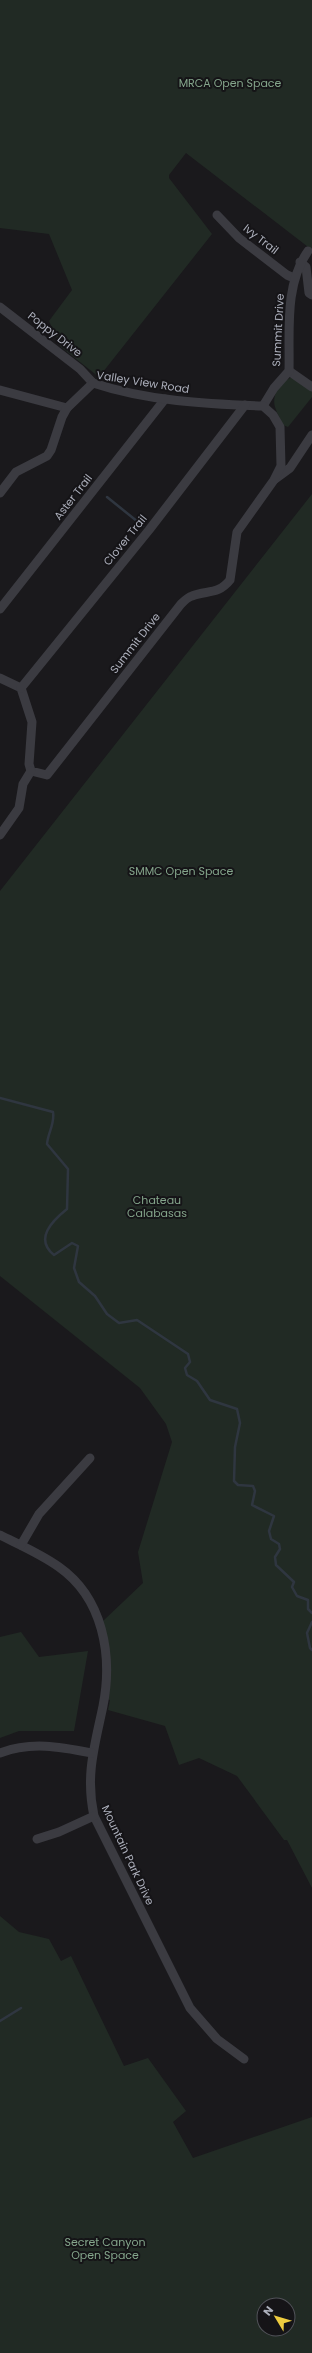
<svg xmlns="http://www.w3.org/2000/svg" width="312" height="2353" font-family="Poppins,sans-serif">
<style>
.green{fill:#212a24;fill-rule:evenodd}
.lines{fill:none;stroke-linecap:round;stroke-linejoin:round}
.stream{stroke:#2f3640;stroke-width:2.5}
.minor{stroke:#3b3b41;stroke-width:9}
.labels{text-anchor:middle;stroke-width:4;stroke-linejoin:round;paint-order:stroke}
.park-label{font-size:11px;fill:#84a58b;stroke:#151417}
.street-label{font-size:11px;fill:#acafbb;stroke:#151417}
</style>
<rect width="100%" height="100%" fill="#1a191c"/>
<g class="green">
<polygon points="0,0 312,0 312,250 186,153 169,175 169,178 212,234 99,377 61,347 49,321 72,290 49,234 0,228"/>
<path d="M294,377L312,391V397L288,427L283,425C280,419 277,413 275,407C271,394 282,379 294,377Z"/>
<polygon points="312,494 312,1888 287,1840 284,1840 237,1776 199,1758 179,1765 165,1726 108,1710 110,1700 102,1698 103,1621 143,1583 138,1552 172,1442 166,1424 140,1388 0,1276 0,891"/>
<polygon points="21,1632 39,1657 88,1651 74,1731 19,1731 0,1738 0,1637"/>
<path d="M0,1916L19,1932L49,1939L61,1961L71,1956L124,2066L148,2058L186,2111L173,2122L193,2158L312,2117V2353H0ZM264,2305H288V2329H264Z"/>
</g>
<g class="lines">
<g class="stream">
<polyline points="107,497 143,526"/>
<path d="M0,1098L53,1112C55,1124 48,1132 47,1144L68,1169L67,1209C52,1221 34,1239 54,1255L72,1243L78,1246L74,1268L79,1282L95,1296L107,1314L119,1323L137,1320L188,1354L190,1362L185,1368L187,1375L197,1381L210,1400L237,1409L240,1423L235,1447L234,1481L238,1485L253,1486L255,1491L252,1505L274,1516L269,1531L271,1539L279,1544L280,1549L275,1557L276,1565L294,1582L292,1587L297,1596L308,1600V1609L312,1613"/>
<polyline points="312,1622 307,1633 310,1648 312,1650"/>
<polyline points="0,2021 21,2008"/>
</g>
<g class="minor">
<polyline points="217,215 239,238 287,275 294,278"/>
<polyline points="300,262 306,267 309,293 312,295"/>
<polyline points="0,307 80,369 93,383"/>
<polyline points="289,371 312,387"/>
<polyline points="0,390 67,408"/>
<path d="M263,406L274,388L289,371C290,332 284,285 308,251"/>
<polyline points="275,479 290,468 312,435"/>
<polyline points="0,493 16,472 47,456 51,450 62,417 67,408 93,383"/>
<polyline points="0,609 165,399"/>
<path d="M0,678L21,688L32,722L29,764L31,771L47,775L181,604C184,601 188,597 192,596C207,590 218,595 230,580L237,532L274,480L281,466L280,427L273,415L263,406C206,404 147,401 93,383"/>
<polyline points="21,688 149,530 245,405"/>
<polyline points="0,835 19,808 23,784 31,771"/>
<path d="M0,1535C20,1545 41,1554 59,1567C103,1598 113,1655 103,1706C95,1745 85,1775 94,1816L190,2008L217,2039L244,2059"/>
<polyline points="21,1545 39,1514 90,1458"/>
<path d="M0,1753C31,1741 61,1747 92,1753"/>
<polyline points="37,1839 59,1832 94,1816"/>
</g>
</g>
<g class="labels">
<g class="park-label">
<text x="230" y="87">MRCA Open Space</text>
<text x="181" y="875">SMMC Open Space</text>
<text x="157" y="1204">Chateau<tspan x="157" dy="13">Calabasas</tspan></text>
<text x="105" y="2246">Secret Canyon<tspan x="105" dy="13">Open Space</tspan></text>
</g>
<g class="street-label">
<text transform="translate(261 239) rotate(38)" y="4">Ivy Trail</text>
<text transform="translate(278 330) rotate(-87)" y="4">Summit Drive</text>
<text transform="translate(55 334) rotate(38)" y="4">Poppy Drive</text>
<text transform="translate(143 382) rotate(9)" y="4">Valley View Road</text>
<text transform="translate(73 497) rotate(-52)" y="4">Aster Trail</text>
<text transform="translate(125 540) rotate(-51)" y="4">Clover Trail</text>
<text transform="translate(135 643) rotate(-52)" y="4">Summit Drive</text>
<text transform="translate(128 1855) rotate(65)" y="4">Mountain Park Drive</text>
</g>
</g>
<g transform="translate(276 2317) rotate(308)"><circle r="19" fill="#151417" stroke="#515259"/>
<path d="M0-3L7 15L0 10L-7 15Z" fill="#eecc3f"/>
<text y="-6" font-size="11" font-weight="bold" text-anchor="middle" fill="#acafbb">N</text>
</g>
</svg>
